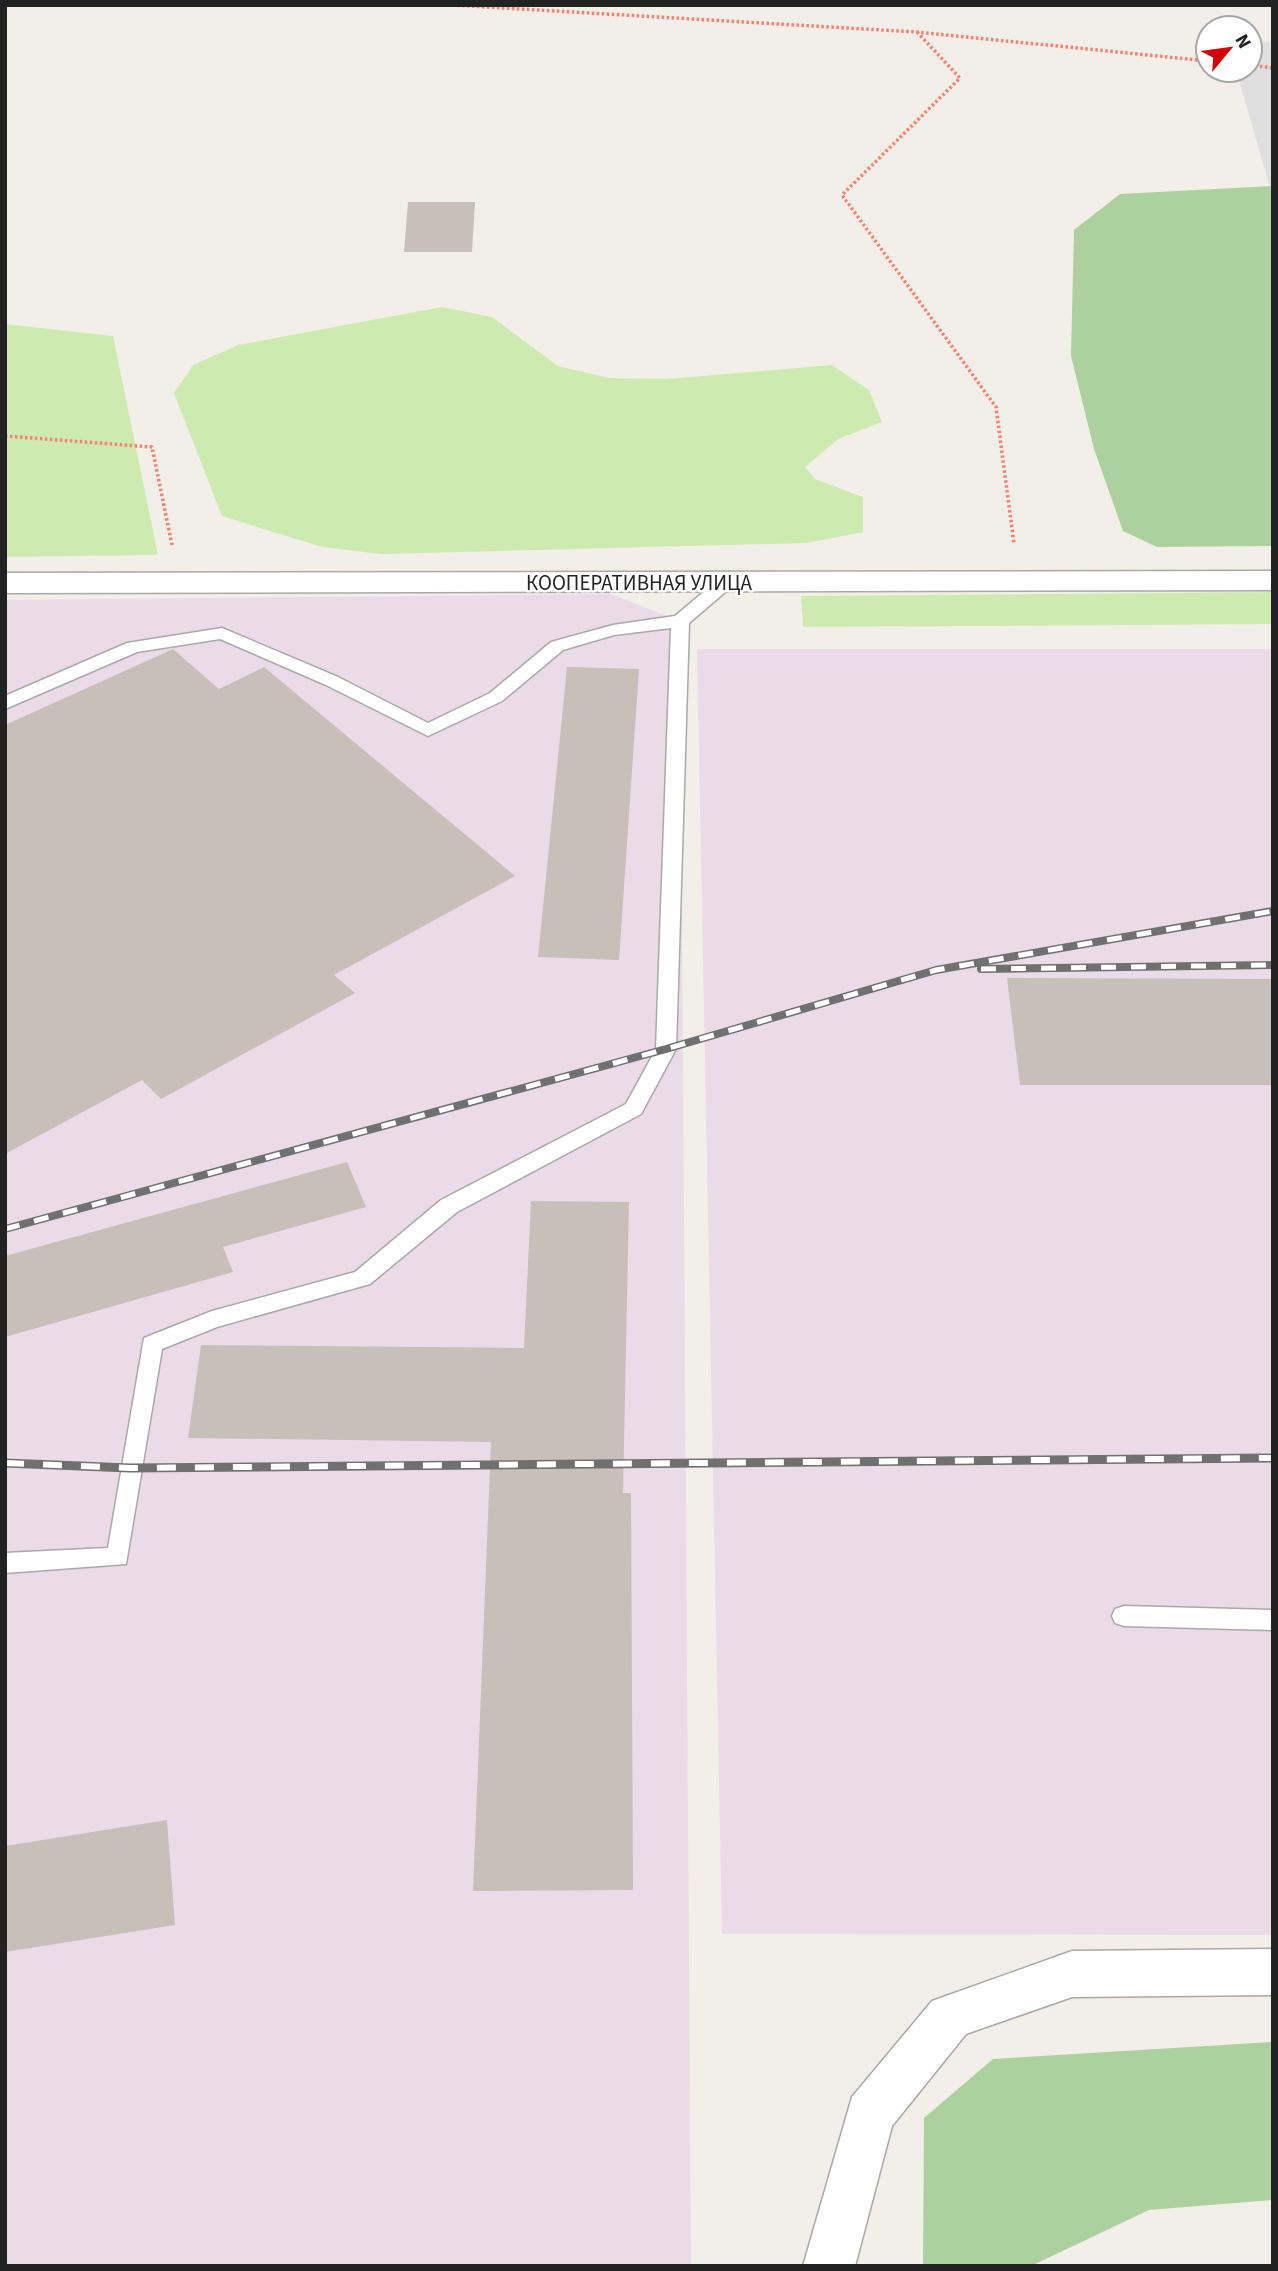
<svg xmlns="http://www.w3.org/2000/svg" width="1278" height="2271" font-family="'Source Sans 3',sans-serif">
<style>
.residential{fill:#e0dfdf}
.industrial{fill:#ebdbe8}
.grass{fill:#cdebb0}
.forest{fill:#add19e}
.building{fill:#c7bfb8}
.lines{fill:none;stroke-linecap:round;stroke-linejoin:round}
.lane-casing{stroke:#a9a9a9;stroke-width:3}
.street-casing{stroke:#a9a9a9;stroke-width:3}
.path{stroke:#fa8072;stroke-width:3.5;stroke-dasharray:2.5 2.5;stroke-linecap:butt}
.lane{fill:#fff;fill-rule:evenodd}
.street{fill:#fff;fill-rule:evenodd}
.rail-far1-casing{stroke:#707070;stroke-width:8}
.rail-casing{stroke:#707070;stroke-width:9}
.rail-far1{stroke:#fff;stroke-width:5;stroke-dasharray:15;stroke-linecap:butt}
.rail{stroke:#fff;stroke-width:6;stroke-dasharray:19;stroke-linecap:butt}
.labels{text-anchor:middle;stroke-width:5;stroke-linejoin:round;paint-order:stroke}
.street-label{font-size:21px;fill:#222;stroke:#fff}
</style>
<rect width="100%" height="100%" fill="#f2efe9"/>
<polygon class="residential" points="1250,41 1273,42 1273,198 1236,70 1250,70"/>
<g class="industrial">
<polygon points="611,594 680,621 691,2266 5,2266 5,600"/>
<polygon points="697,649 1273,649 1273,1935 722,1934"/>
</g>
<g class="grass">
<polygon points="442,307 492,317 558,366 609,378 667,379 832,365 869,390 882,422 838,439 805,467 815,479 863,497 863,532 807,543 381,554 322,547 222,516 174,393 193,365 238,345"/>
<polygon points="5,324 113,336 158,555 5,557"/>
<polygon points="1273,592 1273,624 803,627 801,596"/>
</g>
<g class="forest">
<polygon points="1273,186 1273,546 1157,547 1123,531 1094,449 1071,356 1074,230 1120,194"/>
<polygon points="1273,2042 1273,2200 1149,2210 1031,2266 923,2266 924,2118 993,2059"/>
</g>
<g class="building">
<polygon points="408,202 475,202 472,252 404,252"/>
<polygon points="173,649 219,689 264,667 515,876 334,975 355,993 161,1099 142,1080 5,1154 5,725"/>
<polygon points="567,667 639,669 619,960 538,957"/>
<polygon points="1007,978 1273,979 1273,1085 1020,1085"/>
<polygon points="347,1162 366,1207 223,1247 233,1272 5,1337 5,1256"/>
<polygon points="531,1201 629,1202 623,1493 631,1493 633,1890 473,1891 491,1442 188,1438 201,1345 524,1348"/>
<polygon points="167,1820 175,1925 5,1952 5,1846"/>
</g>
<g class="lines">
<g class="lane-casing">
<g id="lane">
<polygon points="724,579 733,584 730,588 689,623 676,1049 641,1114 457,1212 370,1284 217,1327 162,1349 126,1564 5,1573 5,1553 108,1548 144,1338 212,1311 355,1272 441,1200 626,1104 656,1049 671,628 614,635 563,650 502,701 428,736 326,685 220,639 137,652 5,709 5,696 127,643 222,628 338,677 428,723 490,693 551,642 613,625 675,616 718,580"/>
<polygon points="1124,1606 1273,1610 1273,1630 1124,1626 1115,1623 1112,1616 1115,1609"/>
</g>
</g>
<g class="street-casing">
<g id="street">
<polygon points="1273,571 1273,590 5,593 5,573"/>
<polygon points="1273,1949 1273,1995 1072,1997 966,2034 892,2126 855,2266 803,2266 852,2097 932,2001 1072,1951"/>
</g>
</g>
<g class="path">
<polyline points="452,5 916,32 1208,61"/>
<polyline points="917,32 960,78 842,195 996,407 1014,544"/>
<polyline points="1250,65 1273,68"/>
<polyline points="5,436 152,447 172,545"/>
</g>
<use href="#lane" class="lane"/>
<use href="#street" class="street"/>
<g class="rail-far1-casing">
<g id="rail-far1">
<polyline points="981,969 1273,965"/>
<polyline points="5,1229 666,1049 936,970 1273,911"/>
</g>
</g>
<g class="rail-casing">
<polyline id="rail" points="5,1463 130,1468 1273,1458"/>
</g>
<use href="#rail-far1" class="rail-far1"/>
<use href="#rail" class="rail"/>
</g>
<g class="labels">
<g class="street-label">
<text x="639" y="590">КООПЕРАТИВНАЯ УЛИЦА</text>
</g>
</g>
<rect width="1278" height="2271" fill="none" stroke="#222222" stroke-width="14"/>
<g transform="translate(1229 49) rotate(61)"><circle r="33" fill="#ffffff" stroke="#a7a7a7" stroke-width="2"/>
<path d="M0-5L12 26L0 18L-12 26Z" fill="#d40000"/>
<text y="-10" font-size="19" font-weight="bold" text-anchor="middle" fill="#222222">N</text>
</g>
</svg>
